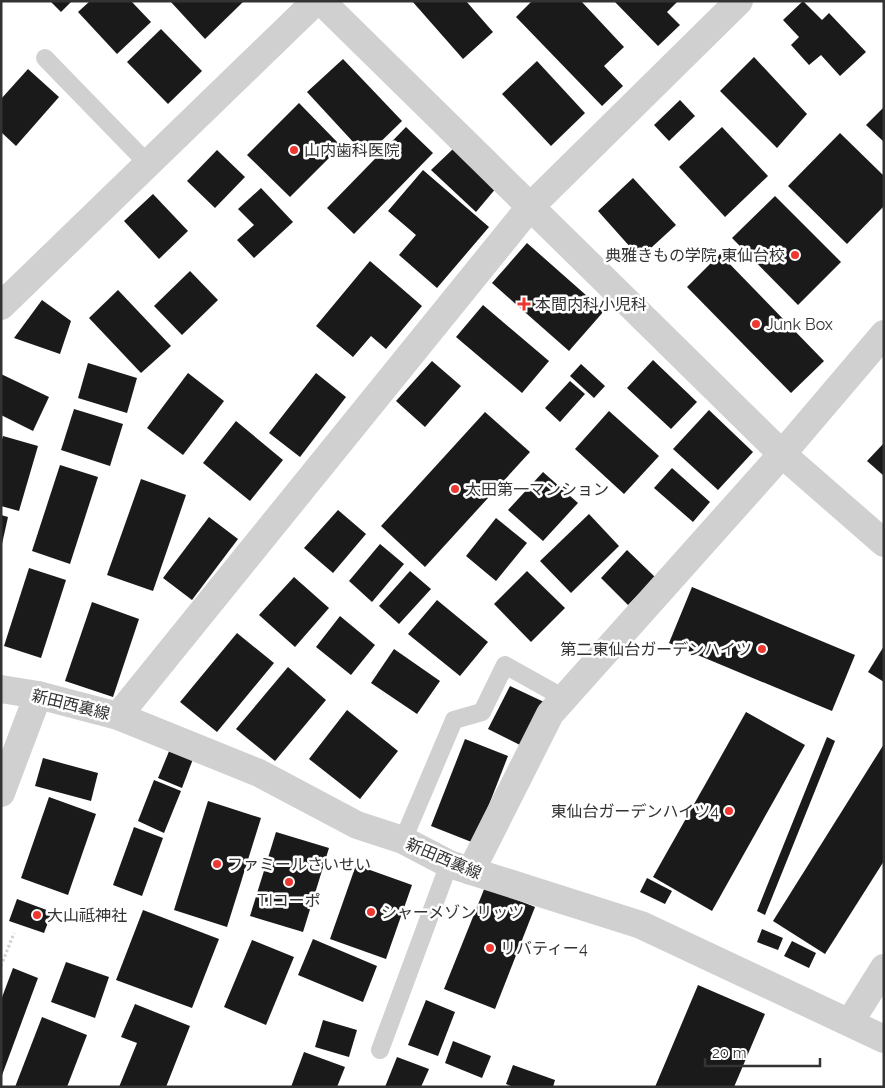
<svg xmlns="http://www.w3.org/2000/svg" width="885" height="1088" font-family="Raleway,'Noto Sans JP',sans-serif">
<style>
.building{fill:#1a1a1a}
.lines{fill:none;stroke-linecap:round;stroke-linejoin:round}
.path{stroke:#d0d0d0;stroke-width:3;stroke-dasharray:2.5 2.5;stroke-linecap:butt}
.service{stroke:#d0d0d0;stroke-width:18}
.minor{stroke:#d0d0d0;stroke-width:28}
.poi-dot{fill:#ee3730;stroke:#fff;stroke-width:2}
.labels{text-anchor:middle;stroke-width:5;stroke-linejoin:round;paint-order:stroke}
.poi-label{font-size:16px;fill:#333;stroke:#fff;text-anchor:start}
.street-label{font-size:16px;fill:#333;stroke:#fff}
</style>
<rect width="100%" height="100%" fill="#fff"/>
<g class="building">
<polygon points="50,1 72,1 61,12"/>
<polygon points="90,1 131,1 151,22 117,54 78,12"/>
<polygon points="170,1 244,1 205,39"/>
<polygon points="412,1 466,1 493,32 463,59"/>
<polygon points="532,1 581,1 624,47 604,66 623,86 602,106 516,17"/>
<polygon points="614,1 678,1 667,12 680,25 658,46"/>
<polygon points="803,1 822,20 829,13 866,52 840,76 821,55 809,65 791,45 799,37 783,20"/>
<polygon points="161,29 202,71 168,104 127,62"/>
<polygon points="754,57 807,114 777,148 720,91"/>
<polygon points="343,59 402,121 366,156 307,92"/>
<polygon points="537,61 585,113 551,146 502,94"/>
<polygon points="28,69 59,97 16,146 1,132 1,99"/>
<polygon points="680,100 695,116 669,141 654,125"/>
<polygon points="299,103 341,146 290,197 247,155"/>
<polygon points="884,107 884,142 866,125"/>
<polygon points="406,127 433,153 354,234 327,208"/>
<polygon points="722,127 768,176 725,217 679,167"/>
<polygon points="840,133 884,176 884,206 847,244 788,186"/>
<polygon points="453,149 497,187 476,212 431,170"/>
<polygon points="217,150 245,177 215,208 187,181"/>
<polygon points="423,170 489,227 437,288 399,255 416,235 388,211"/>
<polygon points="633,178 676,225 640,258 598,211"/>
<polygon points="261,188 293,222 254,258 237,240 254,225 238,209"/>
<polygon points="153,194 188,231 159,259 124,221"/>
<polygon points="775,196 841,262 798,305 732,238"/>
<polygon points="527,243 604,311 569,351 492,283"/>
<polygon points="720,254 824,361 791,393 687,287"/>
<polygon points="370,261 422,306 386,349 371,336 353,357 316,326"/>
<polygon points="190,271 218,300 182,335 154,306"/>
<polygon points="118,290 171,346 141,373 89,318"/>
<polygon points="42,300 71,321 60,354 14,338"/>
<polygon points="483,305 549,361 522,393 456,337"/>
<polygon points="653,360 697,402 671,429 627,388"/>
<polygon points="432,361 461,386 425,427 396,401"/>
<polygon points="88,363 137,378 127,413 78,398"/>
<polygon points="581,364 605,386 594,398 570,376"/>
<polygon points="188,373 224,401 183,455 147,428"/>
<polygon points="316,373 346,397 300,457 269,433"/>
<polygon points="1,374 49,397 33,431 1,415"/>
<polygon points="570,381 585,394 560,422 545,408"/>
<polygon points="74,409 123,424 110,466 61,450"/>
<polygon points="709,410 753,452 718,490 673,449"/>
<polygon points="609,411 659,456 624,494 575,449"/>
<polygon points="485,412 530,452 425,567 381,526"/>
<polygon points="236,421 283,460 250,501 203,463"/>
<polygon points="3,436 38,446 19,511 1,506 1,443"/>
<polygon points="884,443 884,476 867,461"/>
<polygon points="60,465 98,477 70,564 32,551"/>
<polygon points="672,468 710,502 693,522 654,488"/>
<polygon points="543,472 578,503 543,541 508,510"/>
<polygon points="141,479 186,495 153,591 107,575"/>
<polygon points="338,510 366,534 333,573 304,548"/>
<polygon points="589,514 619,546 571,593 540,561"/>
<polygon points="1,515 8,517 2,544 1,544"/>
<polygon points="209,517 238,539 192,600 163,578"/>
<polygon points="496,518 527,543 496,581 466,556"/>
<polygon points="380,544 404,564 372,602 349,581"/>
<polygon points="627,550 655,577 628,605 601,578"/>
<polygon points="29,568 66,580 41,658 4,646"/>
<polygon points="410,571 431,589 399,624 379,606"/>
<polygon points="527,571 565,608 531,642 494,604"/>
<polygon points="294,577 329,608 295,647 259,615"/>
<polygon points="692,587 855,655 832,711 669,643"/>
<polygon points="437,600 488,642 460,676 408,634"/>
<polygon points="92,602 139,619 113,697 65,681"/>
<polygon points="340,616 375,645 351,675 316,647"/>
<polygon points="237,633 274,663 217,732 180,702"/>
<polygon points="884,646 884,682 868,672"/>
<polygon points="394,649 440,681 417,714 371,683"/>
<polygon points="288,667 326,700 275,761 236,729"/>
<polygon points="510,686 544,702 522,746 488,729"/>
<polygon points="347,710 398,751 360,799 309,759"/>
<polygon points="746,712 805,745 712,911 653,877"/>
<polygon points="827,737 835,741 765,915 757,911"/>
<polygon points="465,739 508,756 474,843 431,826"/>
<polygon points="884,744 884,861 825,954 773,921"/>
<polygon points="170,749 193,759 182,788 158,778"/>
<polygon points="43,758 98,773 91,801 35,786"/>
<polygon points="154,780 181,791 164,833 138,821"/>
<polygon points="49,797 96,814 68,895 21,878"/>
<polygon points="208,801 261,818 227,927 174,910"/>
<polygon points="134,827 163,838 142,896 113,885"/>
<polygon points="276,832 329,848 303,932 250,916"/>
<polygon points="356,865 412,885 386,959 330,939"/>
<polygon points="647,878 672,891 665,904 640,892"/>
<polygon points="485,887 535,907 495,1009 444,989"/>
<polygon points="17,899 52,912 44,933 9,921"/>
<polygon points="143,910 219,939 192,1008 116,980"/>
<polygon points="762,929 783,938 778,950 757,942"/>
<polygon points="313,939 377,966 363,1002 298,975"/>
<polygon points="252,940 294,957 266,1025 224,1007"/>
<polygon points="792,941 816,953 809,968 784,956"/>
<polygon points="66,962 109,977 95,1018 51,1002"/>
<polygon points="13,968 38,978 1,1078 1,1000"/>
<polygon points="698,985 765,1014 734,1087 655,1087"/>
<polygon points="426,1000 455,1012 438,1056 408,1045"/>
<polygon points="135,1004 190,1026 166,1087 119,1087 137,1043 121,1037"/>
<polygon points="42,1017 87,1035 67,1087 15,1087"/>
<polygon points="323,1020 357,1030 349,1057 315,1047"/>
<polygon points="453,1041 491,1056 482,1078 445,1063"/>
<polygon points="304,1052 345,1067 337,1087 291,1087"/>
<polygon points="397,1057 429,1069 421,1087 385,1087"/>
<polygon points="513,1065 555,1080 553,1087 513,1087 506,1084"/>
</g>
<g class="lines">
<polyline class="path" points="1,966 14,933"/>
<g class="service">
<polyline points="45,58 148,164"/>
<polyline points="403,840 454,720 482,712 505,665 564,698"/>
<polyline points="380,1050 449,864"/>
</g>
<g class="minor">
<polyline points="321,1 782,454 884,543"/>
<polyline points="1,306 316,1"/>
<polyline points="1,689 38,695 118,716 259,773 357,825 403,840 449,864 641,925 884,1039"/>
<polyline points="118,716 530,207 739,1"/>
<polyline points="1,793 38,695"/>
<polyline points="471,871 550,714 782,454 884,334"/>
<polyline points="850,1022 884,968"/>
</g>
</g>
<g class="poi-dot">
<circle cx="294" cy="150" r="5"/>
<circle cx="795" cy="255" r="5"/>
<path d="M521.5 296.5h5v5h5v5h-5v5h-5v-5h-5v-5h5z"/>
<circle cx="756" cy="324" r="5"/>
<circle cx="455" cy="489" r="5"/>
<circle cx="762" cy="649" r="5"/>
<circle cx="729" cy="811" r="5"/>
<circle cx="217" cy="864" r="5"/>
<circle cx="289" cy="882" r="5"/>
<circle cx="371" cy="912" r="5"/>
<circle cx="37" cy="915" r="5"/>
<circle cx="490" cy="948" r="5"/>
</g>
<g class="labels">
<g class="poi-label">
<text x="304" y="156">山内歯科医院</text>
<text x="785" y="261" text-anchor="end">典雅きもの学院 東仙台校</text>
<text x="535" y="310">本間内科小児科</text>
<text x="766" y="330">Junk Box</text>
<text x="465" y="495">太田第一マンション</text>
<text x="752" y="655" text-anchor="end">第二東仙台ガーデンハイツ</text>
<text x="719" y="817" text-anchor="end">東仙台ガーデンハイツ4</text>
<text x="227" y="870">ファミールさいせい</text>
<text x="289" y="906" text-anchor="middle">T.Iコーポ</text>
<text x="381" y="918">シャーメゾンリッツ</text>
<text x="47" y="921">大山祗神社</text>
<text x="500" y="954">リバティー4</text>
</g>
<g class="street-label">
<text transform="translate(71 704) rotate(14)" y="6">新田西裏線</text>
<text transform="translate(444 858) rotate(23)" y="6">新田西裏線</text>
</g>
</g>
<rect width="885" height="1088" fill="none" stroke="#333333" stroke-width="5"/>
<path d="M705 1058v8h115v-8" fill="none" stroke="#333333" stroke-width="2.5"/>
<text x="712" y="1058" font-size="15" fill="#333333" stroke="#ffffff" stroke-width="4" paint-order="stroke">20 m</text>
</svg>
